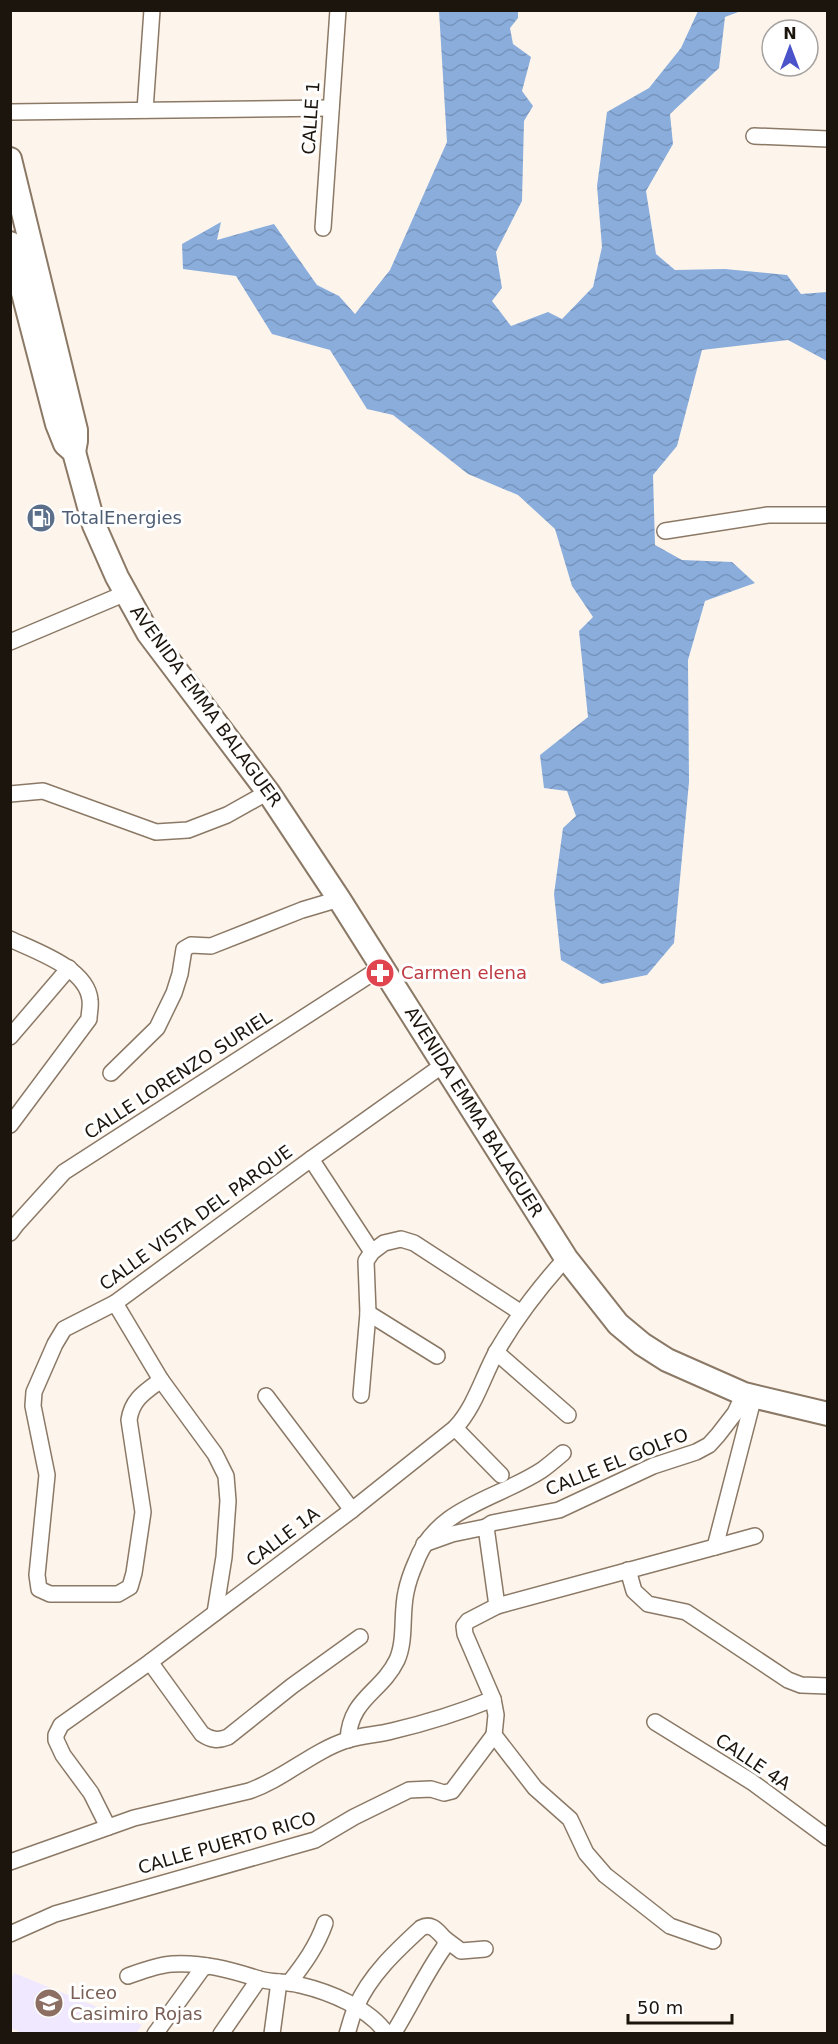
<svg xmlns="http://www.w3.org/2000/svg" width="838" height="2044" font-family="'DejaVu Sans',sans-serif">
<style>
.education{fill:#efe8fe}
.water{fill:url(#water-waves)}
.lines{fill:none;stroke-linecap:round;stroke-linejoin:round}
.street-casing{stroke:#8b7966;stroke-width:18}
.secondary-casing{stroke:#8b7966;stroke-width:26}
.street{stroke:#fff;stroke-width:15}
.secondary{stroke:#fff;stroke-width:22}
.labels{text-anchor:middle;stroke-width:6;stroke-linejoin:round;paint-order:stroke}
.street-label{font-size:18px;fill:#1c150e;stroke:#fff}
.service-label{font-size:18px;fill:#4e5e75;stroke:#fff;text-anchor:start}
.health-label{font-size:18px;fill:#be3a42;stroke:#fff;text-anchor:start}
.education-label{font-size:18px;fill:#785e54;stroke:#fff;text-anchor:start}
</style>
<defs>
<pattern id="water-waves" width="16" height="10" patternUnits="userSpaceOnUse" patternTransform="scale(1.5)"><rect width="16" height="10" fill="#8aaddc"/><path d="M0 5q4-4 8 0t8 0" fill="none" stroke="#7694bc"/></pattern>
</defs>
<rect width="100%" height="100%" fill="#fdf5ec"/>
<polygon class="education" points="14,1973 142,2025 136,2033 22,2033 11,2028 11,1981"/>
<polygon class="water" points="439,11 518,11 518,18 510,28 513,44 531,57 522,91 533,106 524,121 522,201 496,252 502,288 492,301 511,326 548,312 562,319 593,287 602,247 597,186 607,112 649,88 681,48 698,11 741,11 725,17 719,68 670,114 673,144 646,191 656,254 675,270 725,269 787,275 801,294 827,292 827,361 788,340 702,350 677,446 653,475 655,545 682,560 732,562 755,583 705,601 688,660 689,782 674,943 647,975 602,984 561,960 554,894 563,828 576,816 567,791 544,788 540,755 588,717 579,631 593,617 572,586 555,529 518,495 468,474 393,415 367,409 330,350 272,334 236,276 183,269 182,244 221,222 217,240 274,224 317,285 339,296 355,314 390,270 447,142"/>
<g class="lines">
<g class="street-casing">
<g id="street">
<polyline points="145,110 152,10"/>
<polyline points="10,112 331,108"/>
<polyline points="754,136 828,139"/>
<polyline points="323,228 338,10"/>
<polyline points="665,531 768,515 828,515"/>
<polyline points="10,642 126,593"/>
<polyline points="10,794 43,791 156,832 188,830 227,815 268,792"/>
<path d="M10,939C35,951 87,968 90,1000C91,1006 89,1013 89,1019L10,1125"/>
<polyline points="10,1037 69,968"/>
<polyline points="111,1073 157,1028 174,993 180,974 184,949 191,945 211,946 302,910 339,899"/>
<polyline points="311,1159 372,1252"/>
<polyline points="10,1233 16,1225 64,1172 382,967"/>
<polyline points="115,1303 161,1380 215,1454 226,1476 228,1501 224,1557 215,1613"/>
<polyline points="368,1313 437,1356"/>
<polyline points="496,1352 568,1415"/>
<path d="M161,1380C145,1392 132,1399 129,1420L143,1512L134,1573L130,1587L118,1594H50L39,1589L37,1575L47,1475L33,1406L34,1392L55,1344L64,1329L115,1303L311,1159L443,1065"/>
<polyline points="361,1395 368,1313 366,1261 372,1252 384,1243 401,1239 414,1243 520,1312"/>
<polyline points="266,1396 352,1510"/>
<polyline points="455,1428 501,1475"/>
<polyline points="424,1544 452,1534 486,1527"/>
<polyline points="715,1547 755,1536"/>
<polyline points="628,1570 634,1591 648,1604 686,1612 788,1680 801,1685 828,1686"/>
<polyline points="497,1606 486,1527 492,1523 559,1510 653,1466 696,1452 709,1445 718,1435 735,1413 744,1394"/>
<path d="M150,1662L202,1734C211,1740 218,1741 228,1737L292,1686L360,1637"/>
<polyline points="655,1722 752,1782 828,1838"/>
<polyline points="494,1735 496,1715 493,1699 465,1634 464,1626 468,1621 497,1606 715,1547 754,1396"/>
<polyline points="494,1735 535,1788 570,1819 586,1853 605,1875 670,1926 713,1941"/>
<path d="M348,1740C350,1698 381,1693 397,1660C406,1640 401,1614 406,1592C408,1582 412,1571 416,1562C436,1507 498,1499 542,1470C549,1465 556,1459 563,1453"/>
<path d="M108,1827L91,1793L63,1755L56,1740V1735L61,1725L150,1662L352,1510L455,1428C475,1407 483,1376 497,1351C517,1316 539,1288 566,1258"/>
<path d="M10,1862L134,1818L249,1791C284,1779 311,1752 347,1740C361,1735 377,1735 392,1731C426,1723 461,1712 493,1699"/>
<polyline points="10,1934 55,1914 315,1840 354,1817 409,1790 431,1789 444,1793 452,1791 494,1735"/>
<polyline points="445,1939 461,1951 485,1949"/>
<path d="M128,1976C142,1971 157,1965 172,1964C202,1962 231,1970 259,1979C272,1983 286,1981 300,1985C330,1992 369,2008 387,2034"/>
<path d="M289,1983C304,1964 317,1946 325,1923"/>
<polyline points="155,2034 202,1969 207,1966"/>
<polyline points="221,2034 259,1979"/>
<polyline points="272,2034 279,1982"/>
<path d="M347,2034C350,2025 352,2015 356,2007C370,1975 396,1951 421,1928C432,1922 438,1932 445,1939V1946C425,1974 411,2005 393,2034"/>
</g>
</g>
<g class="secondary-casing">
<g id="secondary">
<polyline points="10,159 76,430 76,441 74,452"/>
<polyline points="10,243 57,424 65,444 74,452 94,525 117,577 148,633 268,792 339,899 566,1258 618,1324 642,1344 667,1360 744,1394 828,1414"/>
</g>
</g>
<use href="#street" class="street"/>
<use href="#secondary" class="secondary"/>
</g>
<defs>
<g id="fuel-disc" transform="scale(1.5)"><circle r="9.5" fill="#5c6f8a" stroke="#fff"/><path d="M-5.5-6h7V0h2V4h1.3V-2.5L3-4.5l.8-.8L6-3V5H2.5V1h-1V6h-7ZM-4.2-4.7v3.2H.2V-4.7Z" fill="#fff"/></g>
<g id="pharmacy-disc" transform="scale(1.5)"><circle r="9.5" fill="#e0444e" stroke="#fff"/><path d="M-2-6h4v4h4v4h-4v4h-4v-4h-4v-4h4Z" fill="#fff"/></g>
<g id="school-disc" transform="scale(1.5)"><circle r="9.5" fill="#8d6e63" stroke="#fff"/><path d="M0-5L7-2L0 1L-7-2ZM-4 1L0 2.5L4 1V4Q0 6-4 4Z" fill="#fff"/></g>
</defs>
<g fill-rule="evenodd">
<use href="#fuel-disc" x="41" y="518"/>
<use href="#pharmacy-disc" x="380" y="973"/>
<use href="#school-disc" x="49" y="2003"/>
</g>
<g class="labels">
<g class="street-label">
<text transform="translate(311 118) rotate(-86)" y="6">CALLE 1</text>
<text transform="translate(206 706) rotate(54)" y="6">AVENIDA EMMA BALAGUER</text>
<text transform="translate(178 1075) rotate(-33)" y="6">CALLE LORENZO SURIEL</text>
<text transform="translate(474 1112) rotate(58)" y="6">AVENIDA EMMA BALAGUER</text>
<text transform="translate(196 1218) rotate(-36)" y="6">CALLE VISTA DEL PARQUE</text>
<text transform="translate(617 1462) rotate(-22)" y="6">CALLE EL GOLFO</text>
<text transform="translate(283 1537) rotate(-37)" y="6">CALLE 1A</text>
<text transform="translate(753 1762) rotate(34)" y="6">CALLE 4A</text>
<text transform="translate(227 1843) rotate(-16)" y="6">CALLE PUERTO RICO</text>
</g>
<g class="service-label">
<text x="62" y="524">TotalEnergies</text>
</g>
<g class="health-label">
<text x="401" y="979">Carmen elena</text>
</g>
<g class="education-label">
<text x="70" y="1999">Liceo<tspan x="70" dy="21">Casimiro Rojas</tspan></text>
</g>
</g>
<rect width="838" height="2044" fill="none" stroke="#1c150e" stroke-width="24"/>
<g transform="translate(790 48)"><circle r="28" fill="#ffffff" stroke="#a4a19f" stroke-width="1.5"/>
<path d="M0-4.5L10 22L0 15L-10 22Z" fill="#4a53c9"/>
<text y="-9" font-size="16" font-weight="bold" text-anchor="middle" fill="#1c150e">N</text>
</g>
<path d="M628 2014v9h104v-9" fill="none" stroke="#1c150e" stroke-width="3"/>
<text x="637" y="2014" font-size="18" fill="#1c150e" stroke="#ffffff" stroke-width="4.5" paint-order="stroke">50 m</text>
</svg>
